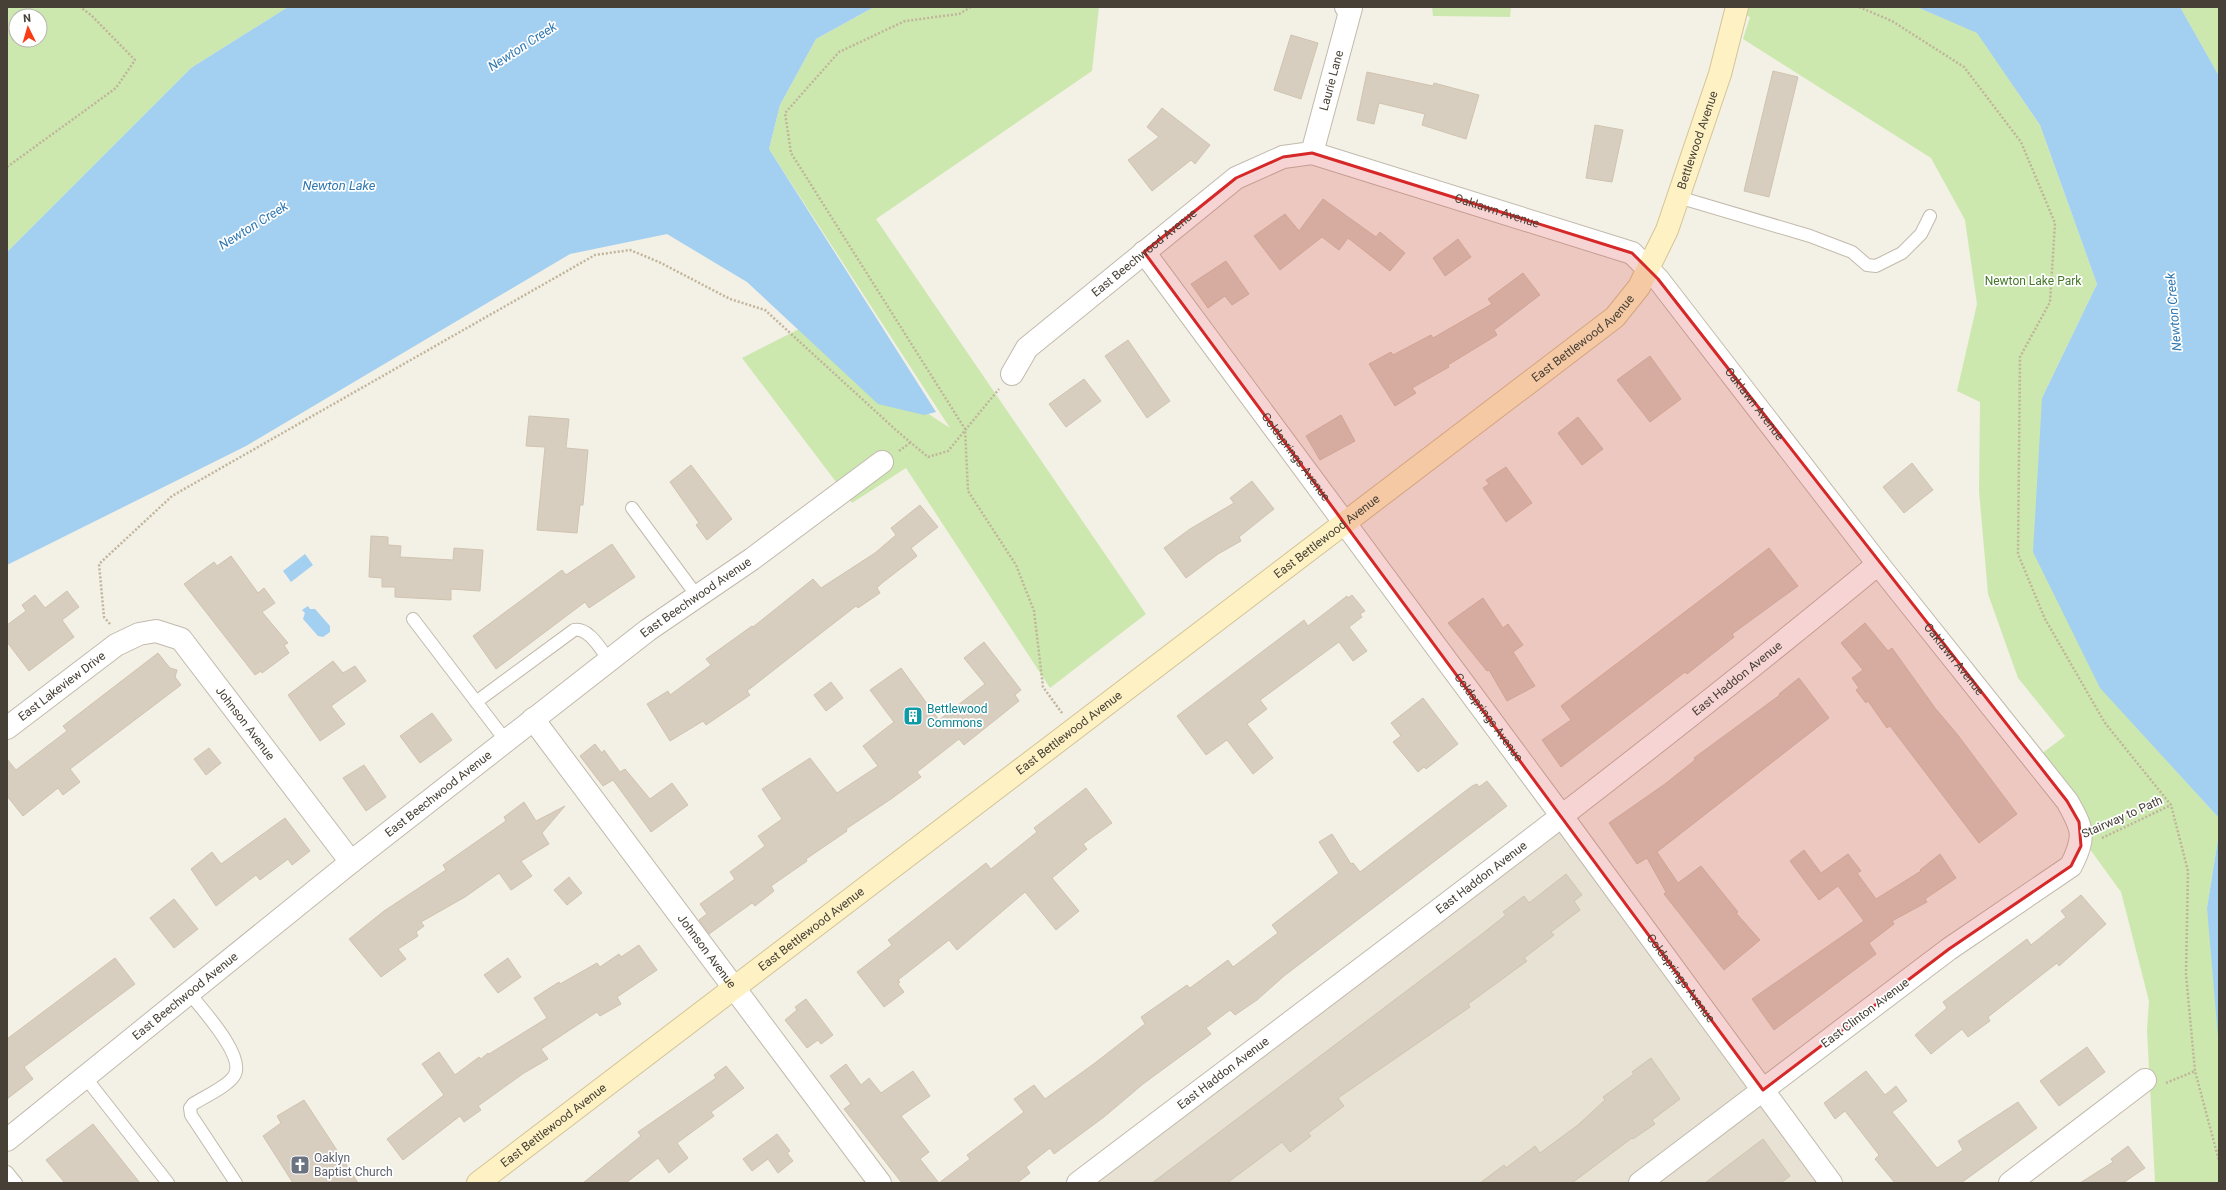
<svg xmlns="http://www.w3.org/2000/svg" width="2226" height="1190" font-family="Roboto,sans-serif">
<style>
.residential{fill:#e7e2d4}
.green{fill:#cde8af;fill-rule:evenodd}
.water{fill:#a3cff0}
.building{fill:#d8cebf;stroke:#d0c3af}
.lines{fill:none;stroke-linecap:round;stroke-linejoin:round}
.lane-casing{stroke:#c2baac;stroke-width:14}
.street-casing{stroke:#c2baac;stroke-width:24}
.secondary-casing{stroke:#d3c496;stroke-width:24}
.path{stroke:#c0b49a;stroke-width:2.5;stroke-dasharray:2 2;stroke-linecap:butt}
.lane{stroke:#fff;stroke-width:12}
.street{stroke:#fff;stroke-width:22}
.secondary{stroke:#fef2c5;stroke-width:22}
.marked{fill:#d62828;fill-opacity:0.2;stroke:#d62828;stroke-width:3;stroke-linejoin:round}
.labels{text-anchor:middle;stroke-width:3.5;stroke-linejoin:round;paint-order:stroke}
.street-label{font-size:12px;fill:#464036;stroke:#fff}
.park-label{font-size:12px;fill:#457829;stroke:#fff}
.culture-label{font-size:12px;fill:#0d838f;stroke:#fff;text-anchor:start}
.worship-label{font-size:12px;fill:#5b616d;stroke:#fff;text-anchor:start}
.water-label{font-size:13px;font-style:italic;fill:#2f78b2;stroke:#fff}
</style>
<rect width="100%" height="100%" fill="#f3f0e6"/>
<polygon class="residential" points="1561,815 1838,1183 1078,1183"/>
<g class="green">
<path d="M7,7H288L191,68L7,252ZM16,16H40V40H16Z"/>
<polygon points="874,7 1099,7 1092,71 876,219 1146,614 1050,688 906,468 852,503 742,358 799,329 950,428 769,149 780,105 816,39"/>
<polygon points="1432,7 1511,7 1510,17 1433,16"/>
<polygon points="1737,7 1917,7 1977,32 2040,125 2097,284 2042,398 2128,718 2219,818 2219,833 2207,908 2219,1009 2219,1183 2155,1183 2147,1030 2149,1001 2121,892 2028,764 2065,736 2018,678 1988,594 1979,491 1980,402 1957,391 1977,304 1965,220 1931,158 1743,39 1750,17 1736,11"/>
<polygon points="2180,7 2219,7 2219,76"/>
</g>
<g class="water">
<polygon points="288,7 874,7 816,39 780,105 769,149 936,412 924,415 878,404 747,282 667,234 570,254 246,446 7,565 7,252 191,68"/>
<polygon points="1917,7 2180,7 2219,76 2219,818 2100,688 2033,552 2042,398 2097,284 2040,125 1977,33"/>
<polygon points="305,554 313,565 291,582 283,571"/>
<polygon points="308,606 310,609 315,609 330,626 330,632 323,637 318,636 303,619 305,613 302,610"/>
<polygon points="2219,833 2219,1048 2207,908"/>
</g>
<g class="building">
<polygon points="1291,35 1318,43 1301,99 1274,90"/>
<polygon points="1773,71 1798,77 1769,197 1744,191"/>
<polygon points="1367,72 1433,86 1434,83 1479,95 1466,139 1422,125 1425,114 1379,103 1374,124 1357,120"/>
<polygon points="1162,108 1210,145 1195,164 1191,160 1152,191 1128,160 1159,137 1147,127"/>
<polygon points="1595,125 1623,130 1612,182 1586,178"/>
<polygon points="1323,199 1376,237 1380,232 1405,253 1390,271 1348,238 1339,250 1322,237 1280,270 1254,236 1285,214 1299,231"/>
<polygon points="1458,239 1471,257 1445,276 1433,258"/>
<polygon points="1226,261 1249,294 1232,305 1225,296 1208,308 1191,284"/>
<polygon points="1523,273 1540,295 1494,330 1497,335 1448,365 1449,367 1412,388 1416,393 1395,406 1369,364 1391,352 1393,355 1431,335 1433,338 1492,304 1488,299"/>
<polygon points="1128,340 1170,401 1147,418 1105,356"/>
<polygon points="1650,356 1681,399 1650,422 1617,380"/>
<polygon points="1084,379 1101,401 1066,427 1049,404"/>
<polygon points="1341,415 1355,441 1320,460 1306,436"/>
<polygon points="529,416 569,419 566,448 588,450 583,505 580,505 577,533 537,530 545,447 526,446"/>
<polygon points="1578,417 1603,449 1582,465 1558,433"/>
<polygon points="1912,463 1933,490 1904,513 1883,487"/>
<polygon points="691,465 732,519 707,540 696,525 699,523 670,482"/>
<polygon points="1506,467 1532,503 1506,522 1483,488 1489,484 1486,480"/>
<polygon points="1252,481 1274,509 1239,537 1241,541 1218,554 1186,578 1164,548 1190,529 1234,503 1230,498"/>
<polygon points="920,505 938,527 911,548 917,556 882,583 877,588 880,593 858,608 856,606 793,655 747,691 750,695 706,725 703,721 670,741 647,704 668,691 670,695 711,665 706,659 752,626 753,627 813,579 821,588 875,553 896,535 891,528"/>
<polygon points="371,536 388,537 388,545 401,546 400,557 453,560 454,548 483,550 480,591 451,589 451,600 395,597 395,587 382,587 382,578 369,577"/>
<polygon points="612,544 635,577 589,608 585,602 496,669 473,636 562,570 566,575"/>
<polygon points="1769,548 1798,586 1732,634 1734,637 1687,674 1685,672 1561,767 1542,740 1571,720 1561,706"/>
<polygon points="231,556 258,593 264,588 275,603 262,612 288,643 284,645 289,653 262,673 261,671 255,675 184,584 214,562 217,566"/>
<polygon points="67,591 79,607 62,620 74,637 29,671 7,642 7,625 26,611 22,605 35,595 45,608"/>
<polygon points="1352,595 1365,611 1360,614 1362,617 1349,627 1367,651 1353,661 1339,642 1260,700 1267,709 1247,724 1273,758 1253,774 1227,740 1206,755 1177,716 1304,620 1308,626 1347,596 1348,598"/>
<polygon points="1483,598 1503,628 1508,624 1523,645 1513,652 1535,686 1507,701 1489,670 1487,671 1448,623"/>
<polygon points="1865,623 1888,651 1892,648 1935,708 1957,734 2017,814 1979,843 1890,726 1887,728 1868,701 1866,703 1856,690 1859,688 1852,678 1863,670 1841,643"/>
<polygon points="984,642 1021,690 1015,695 1019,701 964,745 959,739 917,772 921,777 891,799 846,829 847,831 806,859 807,861 771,886 774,891 755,906 752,903 709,934 699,920 707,914 700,904 735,879 730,872 765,846 758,836 782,819 762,789 810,758 837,793 878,766 863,746 894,722 870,690 901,668 939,720 985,684 964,658"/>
<polygon points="158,653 170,668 177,670 175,677 181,685 70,769 80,782 63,795 58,788 23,816 7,796 7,759 16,770 67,731 63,726"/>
<polygon points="333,661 343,673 355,666 366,681 331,706 345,724 320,741 288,695"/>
<polygon points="1799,678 1829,718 1657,852 1678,883 1701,866 1738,912 1736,913 1760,940 1724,970 1664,894 1666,892 1647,858 1637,864 1609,823 1665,784 1695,760 1694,758 1780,695 1779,694"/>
<polygon points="831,682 843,698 826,711 814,695"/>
<polygon points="1423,698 1458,744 1426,769 1424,767 1418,772 1393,742 1401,736 1391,723"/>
<polygon points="432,713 452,740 420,763 400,736"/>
<polygon points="595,744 602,753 604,750 620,772 625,769 650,799 672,783 688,805 651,832 613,780 603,786 580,756"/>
<polygon points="209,748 221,763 206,775 194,759"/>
<polygon points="364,765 386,797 366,811 343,778"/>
<polygon points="1487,781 1507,806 1284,976 1257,1000 1235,1015 1230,1010 1206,1028 1211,1034 1143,1084 1104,1117 1054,1154 1050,1148 1026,1167 1030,1173 1017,1183 902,1183 844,1109 851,1104 830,1076 846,1064 861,1085 869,1078 881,1093 913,1071 930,1096 901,1116 929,1152 920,1159 939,1183 970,1159 967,1155 1024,1112 1014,1099 1034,1085 1045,1099 1095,1063 1145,1024 1141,1017 1187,985 1190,988 1228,960 1233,967 1278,933 1272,925 1339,873 1319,842 1332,834 1351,864 1353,863 1360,872 1472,786 1477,784 1479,787"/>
<polygon points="1086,788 1112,823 1083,844 1087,849 1052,878 1079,911 1056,930 1025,892 957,950 949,940 898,980 900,982 898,984 904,992 884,1007 857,972 892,945 888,940 986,863 991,869 1037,832 1034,828"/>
<polygon points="524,802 536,821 565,806 542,833 549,844 521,861 532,876 511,890 499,873 465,897 421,922 424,926 416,932 418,936 398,949 406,959 381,977 349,939 384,911 446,870 443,865 506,821 504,817"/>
<polygon points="285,818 310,851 292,865 288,859 260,880 256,875 216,906 191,869 212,852 221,864"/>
<polygon points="1804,850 1821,873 1848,854 1861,871 1857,873 1876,899 1921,871 1920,870 1940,854 1956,878 1925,899 1927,902 1892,921 1894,924 1869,943 1876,954 1774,1030 1752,999 1864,921 1838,886 1819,900 1790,861"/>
<polygon points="1566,874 1582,895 1574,901 1580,910 1551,932 1554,935 1524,958 1527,961 1468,1004 1470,1007 1338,1098 1344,1106 1308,1133 1311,1136 1290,1152 1282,1142 1227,1183 1152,1183 1478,937 1506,915 1503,912 1524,896 1529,903"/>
<polygon points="569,877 582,893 567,905 554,890"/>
<polygon points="2081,895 2106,924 2059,966 2057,963 1988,1017 1990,1021 1968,1037 1962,1029 1931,1054 1915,1035 1947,1008 1943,1002 2027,939 2031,945 2066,917 2061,911"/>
<polygon points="174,899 198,929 174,948 150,918"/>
<polygon points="639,945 657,970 617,997 621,1004 600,1016 597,1012 541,1049 548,1059 524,1073 478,1106 481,1110 464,1122 460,1116 403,1160 387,1139 444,1095 422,1064 439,1052 455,1075 479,1057 481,1059 488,1053 489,1054 547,1018 534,998 559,982 560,984 597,963 600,967 619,954 621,957"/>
<polygon points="115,958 135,984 24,1067 33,1079 7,1099 7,1039"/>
<polygon points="508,958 521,977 498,993 484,975"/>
<polygon points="806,999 833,1035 821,1044 818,1040 807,1048 785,1020 797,1010 795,1007"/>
<polygon points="2087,1047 2105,1072 2059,1106 2040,1081"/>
<polygon points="1651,1058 1680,1099 1652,1120 1655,1124 1633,1139 1632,1138 1572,1183 1480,1183 1504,1165 1506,1168 1535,1146 1540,1153 1578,1125 1605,1100 1603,1097 1634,1074 1632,1072"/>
<polygon points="726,1066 744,1088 711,1112 714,1116 677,1143 688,1158 669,1173 658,1158 626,1183 583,1183 641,1136 638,1132 716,1078 714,1075"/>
<polygon points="1866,1071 1885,1095 1896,1086 1907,1101 1892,1112 1937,1168 1963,1150 1958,1141 2018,1102 2037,1128 1961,1183 1895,1183 1875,1159 1879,1155 1845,1111 1835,1119 1824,1103"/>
<polygon points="304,1100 346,1164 358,1183 293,1183 263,1136 281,1123 277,1116"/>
<polygon points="93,1124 140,1183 65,1183 46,1160"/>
<polygon points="777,1134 790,1151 787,1153 793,1161 778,1173 768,1159 752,1171 743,1159"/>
<polygon points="1763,1139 1790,1176 1781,1183 1705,1183"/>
<polygon points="2128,1146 2145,1168 2123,1183 2080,1183 2113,1162 2111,1159"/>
</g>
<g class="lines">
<g class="lane-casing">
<g id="lane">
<polyline points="1678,197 1810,236 1852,252 1867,265 1876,266 1902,253 1921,234 1930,216"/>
<polyline points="632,508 697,596"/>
<polyline points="413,619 506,741"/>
<path d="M476,702L574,630C589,627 601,650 609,660"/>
<path d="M189,993C201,1008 247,1057 234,1076C228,1086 204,1097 193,1104L190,1108L191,1115L236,1183"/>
<polyline points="85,1077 168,1183"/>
<polyline points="7,1172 16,1183"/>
</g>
</g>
<g class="street-casing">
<g id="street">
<path id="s1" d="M1312,153L1351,8L1346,7"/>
<path id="s2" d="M1144,252L1561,815L1831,1183"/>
<path id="s3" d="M1012,374L1027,348L1236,178L1283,157L1312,153L1632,253L1658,279L1878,564L2067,801C2083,829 2086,836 2071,866L1949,949L1640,1183"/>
<path id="s4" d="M533,719L880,1183"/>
<path id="s5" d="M7,728L116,645L139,634L156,631L181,639L351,862"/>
<path id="s6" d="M7,1140L351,862L648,630L752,559L882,462"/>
<path id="s7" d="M1078,1183C1346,979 1619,779 1878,564"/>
<polyline points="2010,1183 2145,1080"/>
</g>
</g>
<g class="secondary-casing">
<g id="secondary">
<path id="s8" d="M478,1183L1615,317L1639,287L1667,230L1720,74L1737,7"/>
</g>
</g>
<g class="path">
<polyline points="971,7 959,14 905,21 839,52 785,113 791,153 965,429 968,491 1016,565 1034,611 1043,687 1062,713"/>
<polyline points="1859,7 1892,21 1964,67 2021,142 2055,223 2050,302 2020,357 2018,554 2045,619 2105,723 2171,805 2188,871 2186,974 2195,1071 2219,1161"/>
<polyline points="7,167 116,88 135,60 91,15 80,7"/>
<polyline points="899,451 911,442"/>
<polyline points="110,624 104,617 99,564 172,496 595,255 630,250 659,262 730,299 765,310 897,431 928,457 948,451 999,389"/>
<polyline points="2102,838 2171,805"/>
<polyline points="2166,1083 2195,1071"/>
</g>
<use href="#lane" class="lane"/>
<use href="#street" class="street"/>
<use href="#secondary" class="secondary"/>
</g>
<path class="marked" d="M1312,153L1632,253L1658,279L2067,801L2079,822L2081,846L2071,866L1949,949L1763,1090L1144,252L1236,178L1283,157Z"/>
<defs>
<g id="building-square" transform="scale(1)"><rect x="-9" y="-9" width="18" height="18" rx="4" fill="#0f9aa8" stroke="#fff"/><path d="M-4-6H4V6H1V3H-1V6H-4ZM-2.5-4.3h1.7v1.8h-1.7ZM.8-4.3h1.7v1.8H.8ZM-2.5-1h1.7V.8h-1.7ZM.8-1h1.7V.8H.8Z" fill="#fff"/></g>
<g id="church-square" transform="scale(1)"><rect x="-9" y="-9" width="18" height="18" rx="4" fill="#6b7280" stroke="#fff"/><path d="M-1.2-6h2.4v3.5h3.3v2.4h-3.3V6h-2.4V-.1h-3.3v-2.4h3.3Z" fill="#fff"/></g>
</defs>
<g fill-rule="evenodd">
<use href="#building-square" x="913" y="716"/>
<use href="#church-square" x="300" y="1165"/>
</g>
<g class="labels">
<g class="street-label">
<text dy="4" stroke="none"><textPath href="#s1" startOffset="75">Laurie Lane</textPath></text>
<text dy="4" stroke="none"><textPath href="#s8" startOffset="1626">Bettlewood Avenue</textPath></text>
<text dy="4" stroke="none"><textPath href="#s3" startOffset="574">Oaklawn Avenue</textPath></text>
<text dy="4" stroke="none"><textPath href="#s3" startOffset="181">East Beechwood Avenue</textPath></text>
<text dy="4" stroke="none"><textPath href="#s8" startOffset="1391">East Bettlewood Avenue</textPath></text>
<text dy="4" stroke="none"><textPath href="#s3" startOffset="910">Oaklawn Avenue</textPath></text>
<text dy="4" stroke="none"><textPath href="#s2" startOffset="255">Coldsprings Avenue</textPath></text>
<text dy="4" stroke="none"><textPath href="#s8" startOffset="1067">East Bettlewood Avenue</textPath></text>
<text dy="4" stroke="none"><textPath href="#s6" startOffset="877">East Beechwood Avenue</textPath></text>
<text dy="4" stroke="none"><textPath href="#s3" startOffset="1234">Oaklawn Avenue</textPath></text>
<text dy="4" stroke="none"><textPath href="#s7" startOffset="830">East Haddon Avenue</textPath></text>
<text dy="4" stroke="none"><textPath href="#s5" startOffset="69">East Lakeview Drive</textPath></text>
<text dy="4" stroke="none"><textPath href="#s2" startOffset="579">Coldsprings Avenue</textPath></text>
<text dy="4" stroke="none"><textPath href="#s5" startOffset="312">Johnson Avenue</textPath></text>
<text dy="4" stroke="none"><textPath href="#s8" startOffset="743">East Bettlewood Avenue</textPath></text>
<text dy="4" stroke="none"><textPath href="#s6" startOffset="553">East Beechwood Avenue</textPath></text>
<text transform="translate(2122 817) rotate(-24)" y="4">Stairway to Path</text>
<text dy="4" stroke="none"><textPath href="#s7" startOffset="506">East Haddon Avenue</textPath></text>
<text dy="4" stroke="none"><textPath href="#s8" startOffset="419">East Bettlewood Avenue</textPath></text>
<text dy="4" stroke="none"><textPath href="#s4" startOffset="290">Johnson Avenue</textPath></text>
<text dy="4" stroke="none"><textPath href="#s2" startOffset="903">Coldsprings Avenue</textPath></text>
<text dy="4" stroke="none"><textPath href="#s6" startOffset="229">East Beechwood Avenue</textPath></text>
<text transform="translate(1865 1013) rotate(-37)" y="4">East Clinton Avenue</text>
<text dy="4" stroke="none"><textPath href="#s7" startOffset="182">East Haddon Avenue</textPath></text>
<text dy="4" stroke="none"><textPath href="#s8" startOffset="95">East Bettlewood Avenue</textPath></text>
</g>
<g class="park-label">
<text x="2033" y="285">Newton Lake Park</text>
</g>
<g class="culture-label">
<text x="927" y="713">Bettlewood<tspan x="927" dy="14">Commons</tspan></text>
</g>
<g class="worship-label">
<text x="314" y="1162">Oaklyn<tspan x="314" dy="14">Baptist Church</tspan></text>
</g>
<g class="water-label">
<text transform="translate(522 46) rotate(-33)" y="5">Newton Creek</text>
<text x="339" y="190">Newton Lake</text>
<text transform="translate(253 225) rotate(-32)" y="5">Newton Creek</text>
<text transform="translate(2173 312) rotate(-95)" y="5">Newton Creek</text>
</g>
</g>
<rect width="2226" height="1190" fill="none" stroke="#464036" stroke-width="16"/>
<g transform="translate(28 28) rotate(355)"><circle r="19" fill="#ffffff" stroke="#b5b3af"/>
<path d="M0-3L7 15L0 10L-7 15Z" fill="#f93d17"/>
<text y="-6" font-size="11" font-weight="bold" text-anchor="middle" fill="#464036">N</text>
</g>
</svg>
